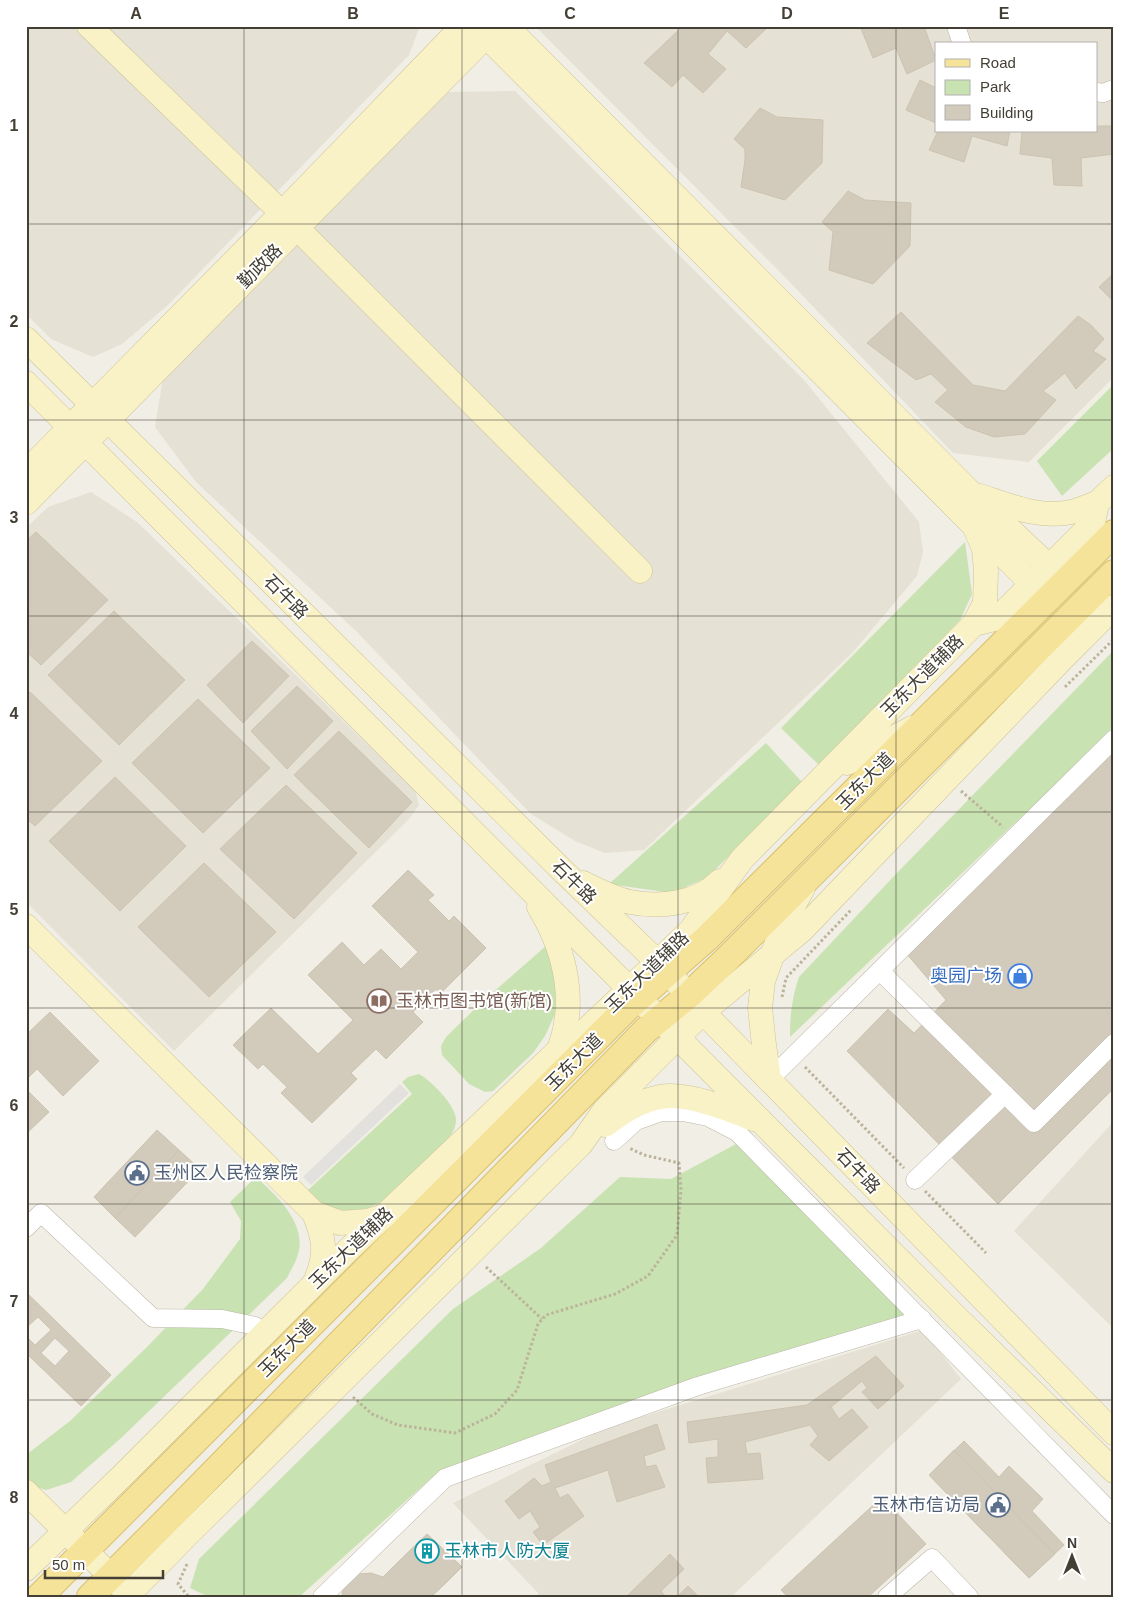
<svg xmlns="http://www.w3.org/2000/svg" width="1140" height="1623" font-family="Helvetica,'Noto Sans SC',sans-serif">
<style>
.residential{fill:#e5e1d4;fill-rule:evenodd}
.green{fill:#c8e2b1}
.parking{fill:#e2e1dd}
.building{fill:#d2cbbc;stroke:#ccc3b0;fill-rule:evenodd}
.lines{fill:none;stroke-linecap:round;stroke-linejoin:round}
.street-casing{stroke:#bcb7a9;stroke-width:19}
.secondary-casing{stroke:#cdc498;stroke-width:25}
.primary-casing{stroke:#d9c16b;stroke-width:28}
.path{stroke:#bcb39b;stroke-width:3;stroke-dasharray:2.5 2.5;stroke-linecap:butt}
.street{stroke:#fff;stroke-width:18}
.secondary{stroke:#faf2c7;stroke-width:24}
.primary{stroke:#f5e39a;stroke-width:26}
.grid{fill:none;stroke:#433f35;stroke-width:1;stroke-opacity:0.55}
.labels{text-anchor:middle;stroke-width:4;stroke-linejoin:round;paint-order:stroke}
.street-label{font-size:18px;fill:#433f35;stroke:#fff}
.shop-label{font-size:18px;fill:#366cbe;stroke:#fff;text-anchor:end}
.education-label{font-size:18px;fill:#785e54;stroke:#fff;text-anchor:start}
.service-label{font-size:18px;fill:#4e5e75;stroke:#fff;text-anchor:start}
.culture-label{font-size:18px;fill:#0d838f;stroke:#fff;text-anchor:start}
.neatline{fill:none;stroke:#433f35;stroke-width:2}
.grid-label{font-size:16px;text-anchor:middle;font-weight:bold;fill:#433f35}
</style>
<rect width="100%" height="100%" fill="#f1eee5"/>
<g class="residential">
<polygon points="26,26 420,26 409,55 168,305 122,344 93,357 51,339 26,314"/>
<path d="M535,26H1114V377L1029,462L953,453L781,273ZM936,44H1096V131H936Z"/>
<polygon points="515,91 804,380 919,522 923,552 917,576 853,652 644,850 605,853 575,841 531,814 357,632 196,482 155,427 163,378 448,92"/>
<polygon points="91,492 137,522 415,790 419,805 409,819 174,1051 26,902 26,528 48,507"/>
<polygon points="1114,1121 1114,1329 1014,1231"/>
<polygon points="923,1330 961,1379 731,1597 538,1597 538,1593 453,1503 606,1428"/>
</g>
<g class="green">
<polygon points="1114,384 1114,448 1062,496 1037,461"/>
<polygon points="965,542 972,594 960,620 819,765 781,728"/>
<path d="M1114,650V726L1060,780L790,1037C790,1014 792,998 799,977L896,874Z"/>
<polygon points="766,743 802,782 708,877 672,893 609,884"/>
<polygon points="546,946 560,983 555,1014 545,1036 533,1053 493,1091 485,1092 469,1084 442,1055 441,1046 446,1037 481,1003"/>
<path d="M419,1074C431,1081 456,1105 456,1120C456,1136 438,1149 427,1159C402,1185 382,1214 343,1210C327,1208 317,1204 306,1192L412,1094L402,1082L408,1077Z"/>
<polygon points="738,1143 910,1315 712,1372 437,1473 299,1597 209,1597 190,1588 199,1559 453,1309 541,1248 620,1177 671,1179"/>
<path d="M256,1177C277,1196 309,1225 297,1257C295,1264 290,1271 287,1278L120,1439L71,1482L46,1490L28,1484L26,1482V1455L70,1421L147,1347L203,1289L240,1239L241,1221L230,1202Z"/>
</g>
<polygon class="parking" points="400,1084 409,1093 311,1185 303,1177"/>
<g class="building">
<polygon points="683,26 769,26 746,48 727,31 708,54 726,69 703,93 683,75 672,87 644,63"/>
<polygon points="860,26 924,26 936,60 907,74 896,48 873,58"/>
<polygon points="920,80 936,88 936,123 906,110"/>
<polygon points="760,108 777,117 823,120 822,163 785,200 741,187 745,160 745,149 734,139"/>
<polygon points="1096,126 1112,126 1114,154 1081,158 1082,186 1054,185 1052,158 1020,154 1022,131 1096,131"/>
<polygon points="938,131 1010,131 1007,146 972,136 964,162 929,150"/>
<polygon points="848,191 865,200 911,203 910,246 873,284 829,270 833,232 822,222"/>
<polygon points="1114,273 1114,302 1099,287"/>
<polygon points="901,312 973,385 1005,391 1078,316 1091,325 1104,339 1093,351 1106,359 1076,389 1065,373 1043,391 1056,400 1025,434 994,437 966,427 935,402 948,390 931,374 916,380 867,343"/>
<polygon points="36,532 108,600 41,665 26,651 26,541"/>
<polygon points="114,611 185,680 119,745 48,675"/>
<polygon points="252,641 289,676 243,723 207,685"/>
<polygon points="297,686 333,721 287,769 251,731"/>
<polygon points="30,692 102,761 35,826 26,818 26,696"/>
<polygon points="198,699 270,768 203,833 132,763"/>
<polygon points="339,731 412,802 369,848 294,775"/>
<polygon points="1114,746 1114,1088 998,1204 847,1051 888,1009 914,1033 946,1000 906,953"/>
<polygon points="115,777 186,846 120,911 49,841"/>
<polygon points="286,785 357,853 294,919 220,849"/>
<polygon points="204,863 276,932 209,997 138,927"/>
<polygon points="408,870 434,895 428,900 449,921 454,916 486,948 440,994 436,989 413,1012 423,1022 386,1059 376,1049 351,1073 357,1079 312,1123 281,1093 287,1087 263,1064 258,1069 233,1045 271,1008 318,1054 353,1020 308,975 342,942 364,965 381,949 401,969 418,952 372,906"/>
<polygon points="50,1012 99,1061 63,1096 37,1069 26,1080 26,1035"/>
<polygon points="26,1089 49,1112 26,1134"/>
<polygon points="157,1130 179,1150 115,1218 94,1197"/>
<polygon points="179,1150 200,1169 135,1237 115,1218"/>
<path d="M26,1292L111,1375L81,1406L26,1353V1336L35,1345L51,1330L38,1317L26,1328ZM55,1338L69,1351L55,1366L41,1353Z"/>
<polygon points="876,1356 904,1386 878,1409 862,1392 867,1388 862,1381 831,1407 839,1419 852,1409 868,1427 829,1461 810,1445 818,1436 810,1425 745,1442 747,1454 760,1453 763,1479 708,1483 706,1458 718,1457 718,1439 689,1443 687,1422 807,1405"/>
<polygon points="657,1424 665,1449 644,1456 646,1467 656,1465 665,1487 617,1502 608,1470 555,1488 560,1498 568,1494 584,1516 543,1545 533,1532 540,1527 530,1511 519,1519 505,1501 534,1478 542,1486 551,1482 545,1465"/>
<polygon points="964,1441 999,1477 1009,1466 1043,1499 1032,1511 1064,1545 1029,1578 929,1475"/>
<polygon points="954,1450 1055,1554 1029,1578 929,1475"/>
<polygon points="882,1497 926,1544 868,1597 788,1597 781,1590"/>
<polygon points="427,1534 462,1567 431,1597 353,1597 360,1591 369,1591"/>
<polygon points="427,1534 462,1567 431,1597 343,1597 342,1593 348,1580 359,1574 371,1573 383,1577"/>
<polygon points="670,1554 684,1569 661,1591 666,1597 626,1597"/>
<polygon points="688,1586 699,1597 677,1597"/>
</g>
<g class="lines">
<g class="street-casing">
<g id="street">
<polyline points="956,26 962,44"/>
<polyline points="1096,92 1103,93 1114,89"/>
<polyline points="880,971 1034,1123 1114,1043"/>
<polyline points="769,1080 1114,739"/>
<polyline points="614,1141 636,1121 661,1112 683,1112 708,1117 737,1132 1114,1515"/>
<polyline points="915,1180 1005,1094"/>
<polyline points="26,1228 41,1213 153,1318 222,1319 255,1326 265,1333"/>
<polyline points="322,1597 445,1478 698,1386 922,1319"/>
<polyline points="887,1597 932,1558 969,1597"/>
</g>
</g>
<g class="secondary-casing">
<g id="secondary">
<polyline points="89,26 282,213 640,571"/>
<polyline points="476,26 1043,595"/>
<polyline points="506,26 971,493 1060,577"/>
<polyline points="26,339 565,873 668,972 703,1012 1114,1433"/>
<polyline points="26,383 953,1314 1114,1471"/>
<polyline points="26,472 282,213 463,26"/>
<path d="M980,496C1010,506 1043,520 1075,511C1082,509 1089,506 1097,503"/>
<polyline points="26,503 486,36 489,26"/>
<polyline points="974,624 985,603 986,571 984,549 976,530"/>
<polyline points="847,763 912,728"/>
<path d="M583,883C597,890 614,899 630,902C660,908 697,904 720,881"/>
<path d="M539,907C566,951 579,1007 556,1056"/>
<path d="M26,926L314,1213C325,1240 327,1255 315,1282"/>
<polyline points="769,1080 764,1045 760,1008 763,981 784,923 803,888"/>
<path d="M605,1125C622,1112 639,1101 660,1097C686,1092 729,1109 753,1119"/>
<polyline points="314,1213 340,1223 367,1221 385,1216"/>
<polyline points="26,1492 124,1589"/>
<polyline points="26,1569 121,1477 348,1250 559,1050 583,1033 691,930 742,859 974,624 998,618 1093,523 1097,503 1114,487"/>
<polyline points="126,1597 185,1537 581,1144 604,1111 703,1012 802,930 1063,658 1114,607"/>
</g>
</g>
<g class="primary-casing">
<g id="primary">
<polyline points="39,1597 626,1009 706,939 1114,533"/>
<polyline points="90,1597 169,1518 646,1030 689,995 726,960 1114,573"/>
</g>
</g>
<g class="path">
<polyline points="1065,687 1114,639"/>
<polyline points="961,791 1003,827"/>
<polyline points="782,997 786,978 851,910"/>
<polyline points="805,1067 904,1168"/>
<polyline points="925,1191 986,1253"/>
<polyline points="486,1267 542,1319"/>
<polyline points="353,1397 372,1414 398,1425 455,1433 495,1414 517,1390 538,1324 546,1315 615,1294 648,1276 677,1235 681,1190 679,1163 644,1155 629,1148"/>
<polyline points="187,1564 178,1584 189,1597"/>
</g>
<use href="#street" class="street"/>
<use href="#secondary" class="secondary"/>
<use href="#primary" class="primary"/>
</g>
<path class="grid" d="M244,26V1597M462,26V1597M678,26V1597M896,26V1597M26,224H1114M26,420H1114M26,616H1114M26,812H1114M26,1008H1114M26,1204H1114M26,1400H1114"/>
<defs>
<g id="shop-ring" transform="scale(1.25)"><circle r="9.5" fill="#fff" stroke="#3f7fe0" stroke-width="1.5"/><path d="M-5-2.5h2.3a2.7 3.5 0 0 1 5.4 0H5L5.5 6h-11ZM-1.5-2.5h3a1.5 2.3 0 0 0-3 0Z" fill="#3f7fe0"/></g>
<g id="library-ring" transform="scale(1.25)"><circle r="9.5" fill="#fff" stroke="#8d6e63" stroke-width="1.5"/><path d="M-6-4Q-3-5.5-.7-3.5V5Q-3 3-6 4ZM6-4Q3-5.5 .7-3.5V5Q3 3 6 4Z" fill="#8d6e63"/></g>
<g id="civic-ring" transform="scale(1.25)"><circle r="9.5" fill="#fff" stroke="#5c6f8a" stroke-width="1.5"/><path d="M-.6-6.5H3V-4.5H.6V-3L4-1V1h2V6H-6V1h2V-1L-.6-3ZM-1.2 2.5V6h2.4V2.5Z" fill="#5c6f8a"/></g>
<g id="building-ring" transform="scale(1.25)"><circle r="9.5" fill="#fff" stroke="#0f9aa8" stroke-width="1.5"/><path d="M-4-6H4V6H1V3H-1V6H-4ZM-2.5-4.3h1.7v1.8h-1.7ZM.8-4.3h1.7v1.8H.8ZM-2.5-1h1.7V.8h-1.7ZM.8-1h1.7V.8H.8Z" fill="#0f9aa8"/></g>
</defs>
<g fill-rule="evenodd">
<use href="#shop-ring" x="1020" y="976"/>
<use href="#library-ring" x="379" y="1001"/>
<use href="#civic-ring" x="137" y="1173"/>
<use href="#civic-ring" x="998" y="1505"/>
<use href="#building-ring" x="427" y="1551"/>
</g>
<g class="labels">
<g class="street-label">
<text transform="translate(260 266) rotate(-45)" y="6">勤政路</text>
<text transform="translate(286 597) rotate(45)" y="6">石牛路</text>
<text transform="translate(922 676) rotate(-45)" y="6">玉东大道辅路</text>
<text transform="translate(865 781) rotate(-45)" y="6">玉东大道</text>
<text transform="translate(574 882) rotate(44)" y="6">石牛路</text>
<text transform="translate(647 972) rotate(-44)" y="6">玉东大道辅路</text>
<text transform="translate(574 1062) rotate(-45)" y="6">玉东大道</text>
<text transform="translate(858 1171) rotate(46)" y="6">石牛路</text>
<text transform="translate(351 1248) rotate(-44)" y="6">玉东大道辅路</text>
<text transform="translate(287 1348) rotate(-45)" y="6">玉东大道</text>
</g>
<g class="shop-label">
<text x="1002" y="982">奥园广场</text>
</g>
<g class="education-label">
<text x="396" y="1007">玉林市图书馆(新馆)</text>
</g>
<g class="service-label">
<text x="154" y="1179">玉州区人民检察院</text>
<text x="980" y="1511" text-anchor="end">玉林市信访局</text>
</g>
<g class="culture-label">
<text x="444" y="1557">玉林市人防大厦</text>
</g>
</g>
<rect width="1140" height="1623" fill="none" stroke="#ffffff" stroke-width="55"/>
<rect x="935" y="42" width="162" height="90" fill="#ffffff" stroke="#b4b2ae"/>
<rect x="945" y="59" width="25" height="8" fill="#f5e39a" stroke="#b4b2ae"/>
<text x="980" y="68" font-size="15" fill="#433f35">Road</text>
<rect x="945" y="80" width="25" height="15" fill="#c8e2b1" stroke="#b4b2ae"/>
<text x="980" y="92" font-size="15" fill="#433f35">Park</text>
<rect x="945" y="105" width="25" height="15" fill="#d2cbbc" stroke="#b4b2ae"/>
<text x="980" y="118" font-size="15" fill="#433f35">Building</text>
<g transform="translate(1072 1556)" stroke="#ffffff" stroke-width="4" paint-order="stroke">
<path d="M0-4L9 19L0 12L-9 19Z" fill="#433f35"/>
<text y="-8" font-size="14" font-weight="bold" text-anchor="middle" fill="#433f35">N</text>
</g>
<path d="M45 1570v8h118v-8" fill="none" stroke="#433f35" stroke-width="2.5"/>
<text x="52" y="1570" font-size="15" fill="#433f35" stroke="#ffffff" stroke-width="4" paint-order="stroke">50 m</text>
<rect x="28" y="28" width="1084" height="1568" class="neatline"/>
<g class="grid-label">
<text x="136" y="19">A</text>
<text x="353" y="19">B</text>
<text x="570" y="19">C</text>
<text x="787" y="19">D</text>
<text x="1004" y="19">E</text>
<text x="14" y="131">1</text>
<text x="14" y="327">2</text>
<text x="14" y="523">3</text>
<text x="14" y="719">4</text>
<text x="14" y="915">5</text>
<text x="14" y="1111">6</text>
<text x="14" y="1307">7</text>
<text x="14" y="1503">8</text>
</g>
</svg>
